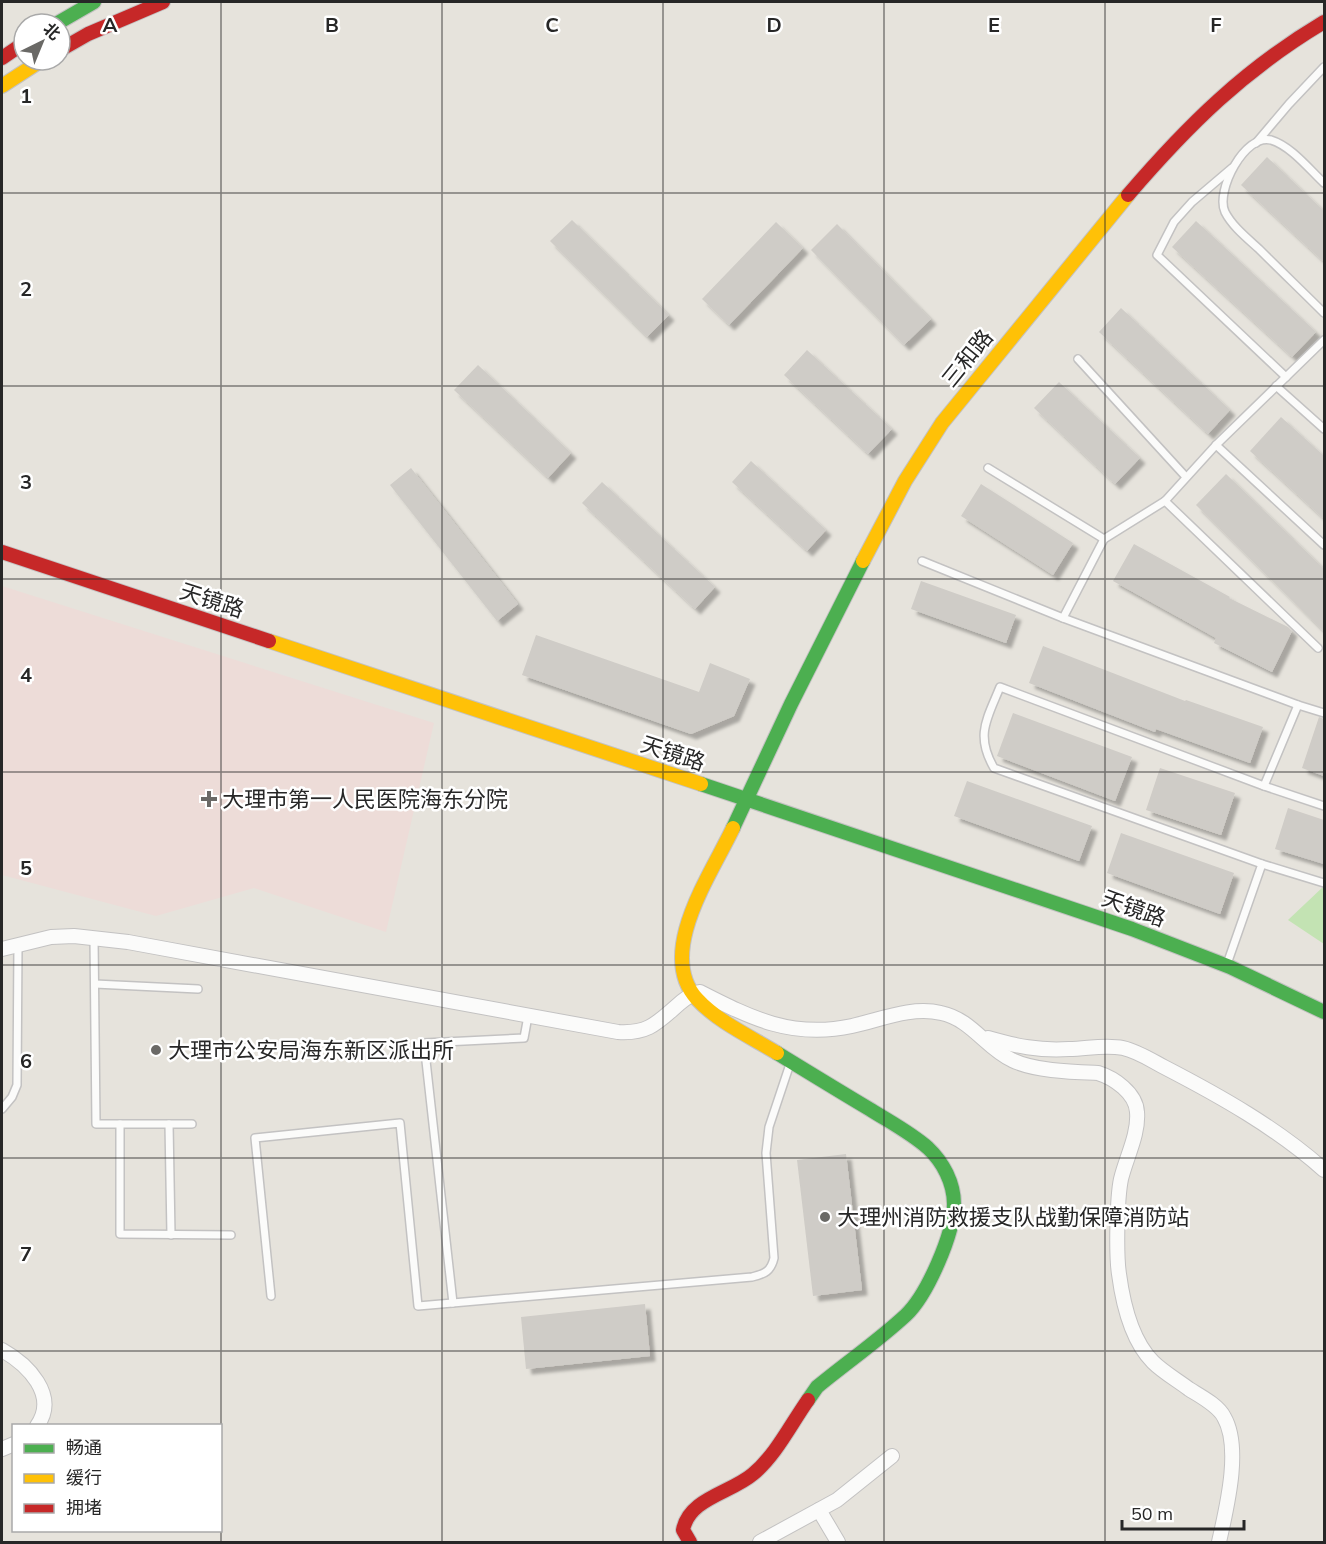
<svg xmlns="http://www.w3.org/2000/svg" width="1326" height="1544" font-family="Mulish,'Noto Sans SC',sans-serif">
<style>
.medical{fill:#eddcd8}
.green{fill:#c3e3b3}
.building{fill:#cfccc7;filter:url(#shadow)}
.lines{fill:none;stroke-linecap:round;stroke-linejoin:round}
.lane-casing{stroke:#c3c2c2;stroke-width:10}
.street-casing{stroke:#c3c2c2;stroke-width:16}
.fast-casing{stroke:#c3c2c2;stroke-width:16}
.slow-casing{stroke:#c3c2c2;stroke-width:16}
.jam-casing{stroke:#c3c2c2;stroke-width:16}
.lane{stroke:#fbfbfa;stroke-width:7}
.street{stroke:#fbfbfa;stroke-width:14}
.fast{stroke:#4caf50;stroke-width:14}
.slow{stroke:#ffc107;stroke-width:14}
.jam{stroke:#c62828;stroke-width:14}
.grid{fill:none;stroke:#272727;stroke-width:1.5;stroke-opacity:0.55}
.poi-dot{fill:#6a6966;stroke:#fff;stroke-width:2}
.labels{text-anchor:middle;stroke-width:5;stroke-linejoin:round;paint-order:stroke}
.street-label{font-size:22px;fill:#272727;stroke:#fff}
.poi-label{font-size:22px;fill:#272727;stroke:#fff;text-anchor:start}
.grid-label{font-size:20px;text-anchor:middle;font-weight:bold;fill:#272727;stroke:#fff;stroke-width:5;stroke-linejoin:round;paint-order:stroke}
</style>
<defs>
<filter id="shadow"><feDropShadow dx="5.5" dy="5.5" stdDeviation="1.5" flood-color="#0004"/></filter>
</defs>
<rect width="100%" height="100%" fill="#e6e3dc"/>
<polygon class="medical" points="2,586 434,723 386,932 254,888 156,916 2,875"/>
<polygon class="green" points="1324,886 1324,944 1288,920"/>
<g class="building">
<polygon points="1267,157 1324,211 1324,262 1241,185"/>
<polygon points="572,220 669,315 647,337 550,241"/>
<polygon points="1196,221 1316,332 1292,357 1172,247"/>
<polygon points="776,222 803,248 729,325 702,299"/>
<polygon points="837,224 931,319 904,345 811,250"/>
<polygon points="1121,308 1230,410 1208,434 1099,332"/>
<polygon points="807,350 892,429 868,454 784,375"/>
<polygon points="478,365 571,453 548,478 454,390"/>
<polygon points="1059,382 1140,458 1115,484 1034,408"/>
<polygon points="1281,417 1324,456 1324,519 1250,451"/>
<polygon points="751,461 826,530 807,551 732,482"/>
<polygon points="411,468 518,604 497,621 390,485"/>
<polygon points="1226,474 1324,569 1324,632 1196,505"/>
<polygon points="602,482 715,587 695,609 582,503"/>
<polygon points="981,484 1073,543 1053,575 961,516"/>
<polygon points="1134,544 1230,597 1229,598 1288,627 1292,631 1272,672 1214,643 1216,638 1113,581"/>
<polygon points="921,581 1016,615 1006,643 911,609"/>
<polygon points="536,635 699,692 710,663 750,679 734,716 691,734 522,675"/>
<polygon points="1043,646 1185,701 1186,700 1263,727 1250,763 1156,729 1155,732 1029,683"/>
<polygon points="1013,713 1132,757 1115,801 997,756"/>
<polygon points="1319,717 1324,719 1324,776 1302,768"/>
<polygon points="1160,768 1235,793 1221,835 1146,810"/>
<polygon points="967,781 1092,826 1079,861 954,816"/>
<polygon points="1288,808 1324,820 1324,864 1275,849"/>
<polygon points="1121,833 1234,873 1220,914 1107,873"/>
<polygon points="846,1154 862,1290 813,1296 797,1160"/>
<polygon points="645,1304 650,1356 526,1369 521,1317"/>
</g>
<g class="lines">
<g class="lane-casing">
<g id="lane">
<polyline points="1256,143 1289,104 1324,67"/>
<polyline points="1232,168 1192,202 1174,222 1157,255 1286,377"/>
<path d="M1324,183C1309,169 1291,146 1271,140C1245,133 1215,191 1225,212C1232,226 1247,238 1259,249C1281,271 1303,292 1324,313"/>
<polyline points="1078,359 1186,477"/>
<polyline points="1276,386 1324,429"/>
<polyline points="1216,445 1324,545"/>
<polyline points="988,468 1104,539"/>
<polyline points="1165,501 1318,648"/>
<polyline points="922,561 1063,618"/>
<polyline points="1298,705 1324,713"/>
<polyline points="1264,786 1324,806"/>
<polyline points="1262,864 1324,883"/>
<polyline points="94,938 96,1124 192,1124"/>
<path d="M1227,964L1262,864L994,768C975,735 987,719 1000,687L1264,786L1298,705L1063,618L1104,539L1165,501L1216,445L1324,340"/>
<polyline points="95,984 198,989"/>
<polyline points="2,1109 12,1097 17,1085 18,945"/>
<polyline points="120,1124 120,1234 231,1235"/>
<polyline points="169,1124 171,1235"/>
<path d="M271,1296L255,1138L400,1123L418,1306L752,1277C765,1274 771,1271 774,1258L766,1153L769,1127L790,1064"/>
<polyline points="453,1303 424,1043 524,1038 528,1016"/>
</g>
</g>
<g class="street-casing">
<g id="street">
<path d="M2,949L51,937L74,936L128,942L618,1032C649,1034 658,1022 680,1003C687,998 691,993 700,992C751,1018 792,1039 852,1026C880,1020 911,1006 941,1013C971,1019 986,1048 1012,1060C1034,1071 1073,1072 1098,1073C1114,1078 1136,1093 1137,1112C1139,1134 1126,1158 1121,1179C1117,1198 1116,1254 1119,1274C1123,1304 1131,1340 1153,1362C1163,1372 1177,1380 1189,1389C1200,1396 1218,1405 1224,1417C1242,1448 1226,1510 1219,1542"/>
<path d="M988,1038C1016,1046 1039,1051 1069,1049C1087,1049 1104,1044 1123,1048C1137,1051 1151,1060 1164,1067C1220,1096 1277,1128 1324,1170"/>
<path d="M2,1350C27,1364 59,1395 37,1426"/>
<polyline points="2,1449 14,1444"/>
<polyline points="819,1510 838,1542"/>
<polyline points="760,1542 837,1500 892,1456"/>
</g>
</g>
<g class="fast-casing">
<g id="fast">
<polyline points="56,24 94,2"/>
<polyline points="701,784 1132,929 1230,967 1324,1012"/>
<polyline points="733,828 791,704 863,561"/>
<path d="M777,1053C808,1072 839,1091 871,1110C890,1122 911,1133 928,1148C943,1162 954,1183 954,1204C954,1234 927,1295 906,1315C878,1341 846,1363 817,1387L808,1400"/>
</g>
</g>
<g class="slow-casing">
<g id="slow">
<polyline points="2,86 42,60"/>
<polyline points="863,561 905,481 942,423 1128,195"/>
<polyline points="269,641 701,784"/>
<path d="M733,828C712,873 655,953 697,999C718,1022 751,1037 777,1053"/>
</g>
</g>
<g class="jam-casing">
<g id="jam">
<polyline points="60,50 88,34 163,2"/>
<polyline points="2,58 24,43"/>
<path d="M1128,195C1188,125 1245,69 1324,22"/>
<polyline points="2,552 269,641"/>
<path d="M690,1542L683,1530C689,1498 731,1493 753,1474C776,1455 791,1424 808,1400"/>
</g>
</g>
<use href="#lane" class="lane"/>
<use href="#street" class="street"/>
<use href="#fast" class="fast"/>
<use href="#slow" class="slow"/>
<use href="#jam" class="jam"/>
</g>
<path class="grid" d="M221,2V1542M442,2V1542M663,2V1542M884,2V1542M1105,2V1542M2,193H1324M2,386H1324M2,579H1324M2,772H1324M2,965H1324M2,1158H1324M2,1351H1324"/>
<g class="poi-dot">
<path d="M206 790h6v6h6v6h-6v6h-6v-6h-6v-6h6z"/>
<circle cx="156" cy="1050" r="6"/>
<circle cx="825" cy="1217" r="6"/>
</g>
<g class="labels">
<g class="street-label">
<text transform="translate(967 358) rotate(-51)" y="8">三和路</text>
<text transform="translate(212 600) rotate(18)" y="8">天镜路</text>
<text transform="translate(673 753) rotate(18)" y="8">天镜路</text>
<text transform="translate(1134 908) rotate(20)" y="8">天镜路</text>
</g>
<g class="poi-label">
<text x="222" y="807">大理市第一人民医院海东分院</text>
<text x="168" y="1058">大理市公安局海东新区派出所</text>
<text x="837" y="1225">大理州消防救援支队战勤保障消防站</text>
</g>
</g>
<g class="grid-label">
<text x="110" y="32">A</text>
<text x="332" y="32">B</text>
<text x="552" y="32">C</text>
<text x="774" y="32">D</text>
<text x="994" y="32">E</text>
<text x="1216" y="32">F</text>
<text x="26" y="103">1</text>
<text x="26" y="296">2</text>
<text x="26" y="489">3</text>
<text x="26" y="682">4</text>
<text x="26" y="875">5</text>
<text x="26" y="1068">6</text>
<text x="26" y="1261">7</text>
</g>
<rect width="1326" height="1544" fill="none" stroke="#272727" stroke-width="6"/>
<rect x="12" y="1424" width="210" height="108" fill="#ffffff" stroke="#a9a9a9" stroke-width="1.5"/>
<rect x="24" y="1444" width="30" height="9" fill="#4caf50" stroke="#a9a9a9" stroke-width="1.5"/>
<text x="66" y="1454" font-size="18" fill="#272727">畅通</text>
<rect x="24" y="1474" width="30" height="9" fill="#ffc107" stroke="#a9a9a9" stroke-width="1.5"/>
<text x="66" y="1484" font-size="18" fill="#272727">缓行</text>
<rect x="24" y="1504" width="30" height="9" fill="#c62828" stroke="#a9a9a9" stroke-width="1.5"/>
<text x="66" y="1514" font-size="18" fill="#272727">拥堵</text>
<g transform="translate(42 42) rotate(43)"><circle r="28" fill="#ffffff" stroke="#a9a9a9" stroke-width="1.5"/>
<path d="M0-4.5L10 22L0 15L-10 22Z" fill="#6a6966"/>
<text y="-9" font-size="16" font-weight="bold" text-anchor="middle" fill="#272727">北</text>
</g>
<path d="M1122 1520v9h122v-9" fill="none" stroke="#272727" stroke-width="3"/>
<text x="1131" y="1520" font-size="18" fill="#272727" stroke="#ffffff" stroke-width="4.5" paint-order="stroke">50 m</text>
</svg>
